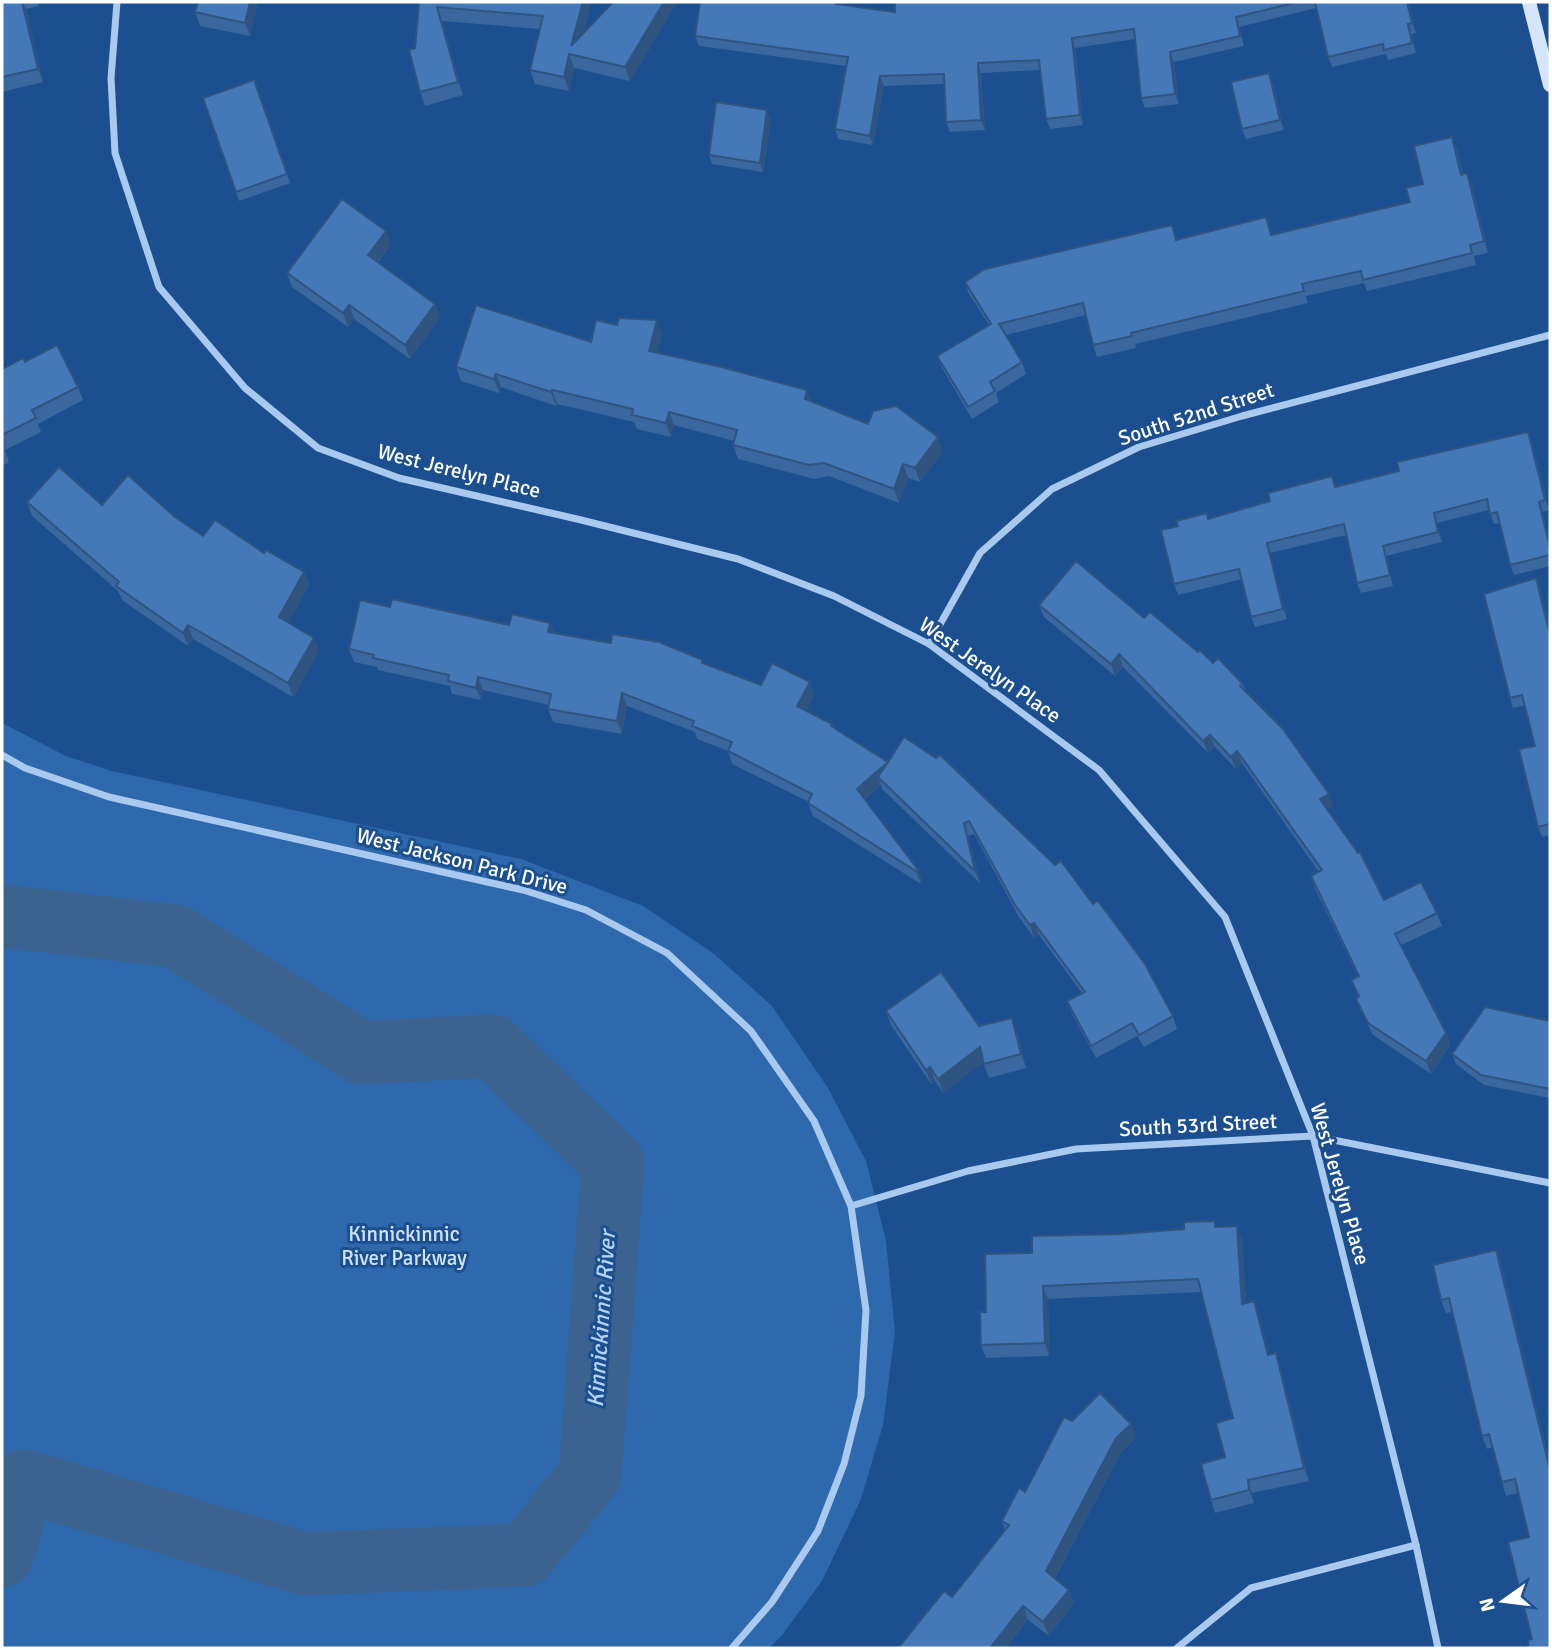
<svg xmlns="http://www.w3.org/2000/svg" width="1552" height="1650" font-family="Signika,sans-serif">
<style>
.green{fill:#2e69ad}
.lines{fill:none;stroke-linecap:round;stroke-linejoin:round}
.river{stroke:#3c6290;stroke-width:63}
.street{stroke:#a9c9ee;stroke-width:7}
.secondary{stroke:#d6e6fa;stroke-width:14}
.wall{fill:#3a679d}
.shaded-wall{fill:#305480}
.building{fill:#4478b7;stroke:#305480;stroke-width:2}
.labels{text-anchor:middle;stroke-width:6;stroke-linejoin:round;paint-order:stroke}
.street-label{font-size:21px;fill:#fff;stroke:#1b4f8f}
.park-label{font-size:21px;fill:#cfe3fa;stroke:#1b4f8f}
.water-label{font-size:23px;font-style:italic;fill:#b5d3f5;stroke:#1b4f8f}
</style>
<rect width="100%" height="100%" fill="#1b4f8f"/>
<polygon class="green" points="2,723 66,756 112,771 521,859 643,906 713,953 772,1006 828,1088 866,1161 886,1241 895,1332 883,1425 861,1499 822,1581 782,1635 769,1648 2,1648"/>
<g class="lines">
<polyline class="river" points="2,916 175,936 362,1053 492,1046 613,1163 590,1475 525,1555 306,1564 24,1481 2,1556"/>
<g class="street">
<polyline points="117,2 111,78 115,153 159,287 245,388 318,448 399,478 577,519 738,559 834,596 929,644 1099,770 1225,917 1313,1136 1416,1545 1438,1648"/>
<polyline points="929,644 980,553 1052,489 1139,447 1242,416 1550,335"/>
<polyline points="2,755 25,768 109,797 523,890 586,910 667,953 751,1031 814,1121 851,1206 866,1310 861,1396 844,1464 818,1531 772,1602 732,1648"/>
<polyline points="851,1206 968,1171 1076,1149 1313,1136 1550,1183"/>
<polyline points="1177,1648 1251,1588 1416,1545"/>
</g>
<polyline class="secondary" points="1529,2 1550,85"/>
</g>
<g class="wall">
<polygon points="2,2 38,2 39,6 26,9 43,82 2,92"/>
<polygon points="258,2 250,36 200,26 195,12"/>
<polygon points="287,2 327,2 326,3"/>
<polygon points="419,2 591,2 583,34 613,2 677,2 630,81 574,68 569,91 535,84 530,70 540,29 442,21 463,95 425,106 420,92 415,48"/>
<polygon points="905,2 1411,2 1408,2 1416,33 1411,34 1416,53 1388,60 1386,54 1332,67 1328,57 1316,8 1239,27 1244,46 1174,62 1179,104 1145,108 1141,98 1135,39 1075,48 1083,125 1050,129 1046,119 1040,70 981,73 985,130 950,132 946,122 945,84 884,86 873,145 838,139 835,129 846,66 699,46 695,36 841,3 841,5 895,12"/>
<polygon points="254,80 290,183 239,201 203,98"/>
<polygon points="1273,83 1284,130 1246,139 1242,129"/>
<polygon points="771,119 763,172 712,164 709,155"/>
<polygon points="1452,137 1457,149 1463,174 1472,185 1488,253 1474,256 1476,265 1367,291 1364,283 1306,296 1308,303 1135,344 1136,348 1097,357 1093,345 1086,315 1006,335 1022,362 1026,374 996,393 999,402 972,419 942,368 937,356 989,325 969,294 965,282 1177,239 1266,217 1272,235 1410,202 1423,184"/>
<polygon points="391,245 378,263 435,304 440,318 410,359 354,319 348,327 292,287 287,273"/>
<polygon points="662,334 657,353 807,390 811,402 943,451 920,482 908,478 899,503 829,476 814,479 738,459 733,445 734,441 674,425 671,437 637,429 634,422 557,404 556,406 501,387 499,393 461,381 456,367 591,342"/>
<polygon points="25,362 78,387 83,400 38,424 41,432 5,450 9,462 2,466 2,369"/>
<polygon points="1532,443 1549,510 1542,512 1550,544 1550,566 1514,575 1510,565 1500,523 1494,524 1489,510 1437,523 1442,542 1386,556 1393,586 1361,593 1357,583 1346,535 1270,553 1287,619 1255,627 1251,617 1242,579 1178,595 1174,584 1209,519 1270,501"/>
<polygon points="27,502 102,505 175,517 203,536 264,553 304,572 309,585 288,623 314,638 319,651 293,697 193,639 188,646 122,600 118,591 32,516"/>
<polygon points="1536,578 1540,588 1550,630 1550,835 1542,837 1538,827 1535,746 1525,705 1513,708 1510,698"/>
<polygon points="1039,605 1144,618 1198,652 1243,684 1246,692 1333,806 1327,810 1384,900 1437,913 1442,926 1401,945 1446,1033 1450,1045 1431,1074 1373,1035 1361,1011 1356,999 1358,997 1351,980 1358,976 1315,889 1311,876 1319,872 1242,763 1236,769 1215,747 1208,753 1123,667 1115,676 1044,617"/>
<polygon points="390,607 509,625 550,623 554,633 704,664 761,685 814,694 806,710 888,762 904,737 1173,1016 1177,1029 1144,1047 1137,1036 1096,1058 1072,1014 1067,1001 1082,993 1039,935 1034,938 1019,917 974,834 968,836 980,883 882,789 881,785 865,799 918,870 922,882 921,884 813,816 808,803 809,802 732,764 728,751 697,739 695,732 627,706 622,734 553,722 548,709 549,705 483,690 481,700 452,694 450,686 378,670 377,667 354,662 349,649"/>
<polygon points="886,1011 1017,1032 1026,1068 989,1078 983,1062 943,1093 935,1081 931,1084 891,1025"/>
<polygon points="1550,1021 1550,1098 1484,1085 1456,1064 1452,1054"/>
<polygon points="1217,1227 1242,1238 1246,1303 1259,1314 1269,1355 1276,1353 1280,1366 1309,1481 1252,1493 1254,1503 1215,1513 1211,1500 1225,1457 1233,1418 1201,1292 1048,1299 1049,1356 986,1358 981,1345 986,1312 1032,1253 1121,1234"/>
<polygon points="1496,1250 1501,1263 1550,1464 1550,1648 1532,1639 1529,1537 1518,1493 1506,1496 1502,1482 1493,1447 1487,1449 1482,1436 1452,1312 1446,1313 1441,1300"/>
<polygon points="1072,1421 1131,1424 1136,1438 1121,1452 1055,1578 1069,1590 1074,1603 1049,1636 1028,1620 1006,1648 898,1648 952,1597 1005,1530 1002,1521 1025,1492"/>
</g>
<g class="shaded-wall">
<polygon points="22,2 26,9 43,82 38,69"/>
<polygon points="250,2 258,2 250,36 245,23"/>
<polygon points="583,2 591,2 577,56 571,46"/>
<polygon points="664,2 677,2 630,81 625,67"/>
<polygon points="1407,2 1408,2 1416,33 1412,23"/>
<polygon points="437,7 442,21 463,95 458,82"/>
<polygon points="1072,38 1075,48 1083,125 1080,115"/>
<polygon points="1170,52 1174,62 1179,104 1175,94"/>
<polygon points="569,54 574,68 569,91 564,77"/>
<polygon points="978,63 981,73 985,130 981,120"/>
<polygon points="1269,73 1273,83 1284,130 1280,120"/>
<polygon points="880,76 884,86 873,145 870,136"/>
<polygon points="767,110 771,119 763,172 760,163"/>
<polygon points="1452,137 1457,149 1465,187 1461,175"/>
<polygon points="1467,173 1472,185 1488,253 1484,241"/>
<polygon points="386,231 391,245 373,269 368,255"/>
<polygon points="435,304 440,318 410,359 405,345"/>
<polygon points="349,305 354,319 348,327 343,313"/>
<polygon points="657,320 662,334 655,365 649,351"/>
<polygon points="496,374 501,387 499,393 494,379"/>
<polygon points="552,390 557,404 556,406 551,392"/>
<polygon points="807,390 812,404 805,399"/>
<polygon points="669,412 674,425 671,437 666,423"/>
<polygon points="1528,432 1532,443 1549,510 1545,500"/>
<polygon points="938,437 943,451 920,482 915,468"/>
<polygon points="903,464 908,478 899,503 894,489"/>
<polygon points="1434,513 1437,523 1442,542 1438,532"/>
<polygon points="1267,543 1270,553 1287,619 1283,609"/>
<polygon points="304,572 309,585 284,631 279,617"/>
<polygon points="1536,578 1540,588 1550,630 1550,635"/>
<polygon points="550,623 555,635 548,632"/>
<polygon points="188,625 193,639 188,646 183,633"/>
<polygon points="314,638 319,651 293,697 288,683"/>
<polygon points="1119,654 1123,667 1115,676 1111,664"/>
<polygon points="478,677 483,690 481,700 476,688"/>
<polygon points="810,682 814,694 802,719 797,706"/>
<polygon points="622,693 627,706 622,734 617,721"/>
<polygon points="1210,735 1215,747 1208,753 1203,741"/>
<polygon points="1237,751 1242,763 1236,769 1231,757"/>
<polygon points="888,762 878,777 881,785 862,801 857,789"/>
<polygon points="1329,794 1333,806 1325,812 1320,799"/>
<polygon points="964,823 968,836 980,883 975,871"/>
<polygon points="918,870 922,882 921,884 916,871"/>
<polygon points="1034,923 1039,935 1034,938 1030,925"/>
<polygon points="1012,1018 1017,1032 1026,1068 1021,1054"/>
<polygon points="1446,1033 1450,1045 1431,1074 1426,1061"/>
<polygon points="980,1047 985,1061 943,1093 938,1079"/>
<polygon points="930,1067 935,1081 931,1084 926,1070"/>
<polygon points="1237,1226 1242,1238 1247,1317 1242,1304"/>
<polygon points="1496,1250 1501,1263 1550,1464 1550,1470"/>
<polygon points="1043,1286 1048,1299 1049,1356 1045,1343"/>
<polygon points="1254,1301 1259,1314 1273,1368 1268,1355"/>
<polygon points="1276,1353 1280,1366 1309,1481 1304,1468"/>
<polygon points="1131,1424 1136,1438 1121,1452 1051,1585 1046,1571 1116,1438"/>
<polygon points="1248,1480 1252,1493 1254,1503 1249,1490"/>
<polygon points="1069,1590 1074,1603 1049,1636 1043,1622"/>
<polygon points="1023,1606 1028,1620 1006,1648 990,1648"/>
</g>
<g class="building">
<polygon points="2,2 22,2 38,69 2,77"/>
<polygon points="198,2 250,2 245,23 195,12"/>
<polygon points="419,2 583,2 571,46 613,2 664,2 625,67 569,54 564,77 530,70 543,16 437,7 458,82 420,92 409,50 415,48"/>
<polygon points="700,2 837,2 836,4 895,12 895,2 1298,2 1236,17 1240,36 1170,52 1175,94 1141,98 1134,29 1072,38 1080,115 1046,119 1039,60 978,63 981,120 946,122 944,74 880,76 870,136 835,129 848,57 695,36"/>
<polygon points="1315,2 1407,2 1412,23 1408,24 1412,43 1384,50 1383,44 1328,57"/>
<polygon points="1269,73 1280,120 1242,129 1231,82"/>
<polygon points="254,80 287,174 236,192 203,98"/>
<polygon points="716,102 767,110 760,163 709,155"/>
<polygon points="1452,137 1461,175 1467,173 1484,241 1470,245 1472,253 1363,280 1361,271 1302,284 1304,291 1131,333 1132,336 1093,345 1083,303 999,324 1022,362 990,382 995,391 968,407 937,356 991,324 965,282 985,269 1172,225 1176,240 1266,217 1271,235 1410,202 1406,188 1423,184 1414,146"/>
<polygon points="342,199 386,231 368,255 435,304 405,345 349,305 343,313 287,273"/>
<polygon points="476,305 591,342 596,320 617,325 619,318 657,320 649,351 717,366 807,390 805,399 868,424 873,411 896,406 938,437 915,468 903,464 894,489 824,463 809,465 733,445 737,430 669,412 666,423 632,415 633,409 552,390 551,392 496,374 494,379 456,367"/>
<polygon points="57,345 78,387 32,410 36,418 2,435 2,369 23,358 25,362"/>
<polygon points="1528,432 1545,500 1539,502 1550,548 1550,555 1510,565 1497,512 1490,514 1487,499 1434,513 1438,532 1383,546 1390,575 1357,583 1344,524 1267,543 1283,609 1251,617 1239,569 1174,584 1161,530 1178,526 1176,521 1207,513 1208,519 1270,501 1268,493 1332,476 1335,487 1399,471 1397,462"/>
<polygon points="59,467 102,505 128,475 175,517 203,536 215,520 264,553 266,550 304,572 279,617 314,638 288,683 188,625 183,633 116,586 119,582 27,502"/>
<polygon points="1076,561 1144,618 1150,612 1198,652 1200,650 1213,663 1218,658 1243,684 1240,686 1283,729 1329,794 1320,799 1358,853 1360,852 1384,900 1421,882 1437,913 1395,934 1446,1033 1426,1061 1368,1023 1356,999 1359,996 1351,980 1359,976 1311,876 1322,870 1237,751 1231,757 1210,735 1203,741 1119,654 1111,664 1039,605"/>
<polygon points="1536,578 1550,635 1550,824 1538,827 1519,749 1535,746 1522,695 1510,698 1484,594"/>
<polygon points="392,599 509,625 512,614 550,623 548,632 611,643 612,634 659,642 703,660 702,663 761,685 772,663 810,682 797,706 832,724 831,726 888,762 904,737 936,758 940,755 1055,865 1061,861 1093,904 1098,901 1145,964 1173,1016 1139,1035 1132,1023 1091,1046 1067,1001 1085,992 1034,923 1030,925 1015,905 969,821 964,823 975,871 878,777 888,762 857,789 918,870 916,871 808,803 812,794 728,751 732,742 692,726 694,721 622,693 617,721 548,709 551,694 478,677 476,688 448,681 449,675 373,658 374,655 349,649 360,600 390,607"/>
<polygon points="941,972 979,1026 1012,1018 1021,1054 984,1064 980,1047 938,1079 930,1067 926,1070 886,1011"/>
<polygon points="1485,1007 1550,1021 1550,1089 1481,1075 1452,1054"/>
<polygon points="1215,1221 1215,1227 1237,1226 1242,1304 1254,1301 1268,1355 1276,1353 1304,1468 1248,1480 1249,1490 1211,1500 1201,1464 1225,1457 1216,1423 1233,1418 1198,1279 1043,1286 1045,1343 981,1345 980,1312 986,1312 985,1254 1032,1253 1032,1236 1121,1234 1184,1229 1184,1222"/>
<polygon points="1496,1250 1550,1470 1550,1648 1529,1648 1528,1640 1532,1639 1508,1542 1529,1537 1515,1479 1502,1482 1489,1434 1482,1436 1449,1298 1441,1300 1433,1265"/>
<polygon points="1100,1393 1131,1424 1116,1438 1046,1571 1069,1590 1043,1622 1023,1606 990,1648 898,1648 944,1591 952,1597 1009,1525 1002,1521 1019,1488 1025,1492 1064,1417 1072,1421"/>
</g>
<g class="labels">
<g class="street-label">
<text transform="translate(1196 414) rotate(-18)" y="7">South 52nd Street</text>
<text transform="translate(459 471) rotate(14)" y="7">West Jerelyn Place</text>
<text transform="translate(990 670) rotate(35)" y="7">West Jerelyn Place</text>
<text transform="translate(462 861) rotate(14)" y="7">West Jackson Park Drive</text>
<text transform="translate(1198 1125) rotate(-3)" y="7">South 53rd Street</text>
<text transform="translate(1340 1184) rotate(74)" y="7">West Jerelyn Place</text>
</g>
<g class="park-label">
<text x="404" y="1241">Kinnickinnic<tspan x="404" dy="24">River Parkway</tspan></text>
</g>
<g class="water-label">
<text transform="translate(601 1319) rotate(-86)" y="8">Kinnickinnic River</text>
</g>
</g>
<rect width="1552" height="1650" fill="none" stroke="#ffffff" stroke-width="7"/>
<g transform="translate(1503 1601) rotate(256)" stroke="#1b4f8f" stroke-width="5" paint-order="stroke">
<path d="M0-5L12 26L0 18L-12 26Z" fill="#ffffff"/>
<text y="-10" font-size="19" font-weight="bold" text-anchor="middle" fill="#ffffff">N</text>
</g>
</svg>
